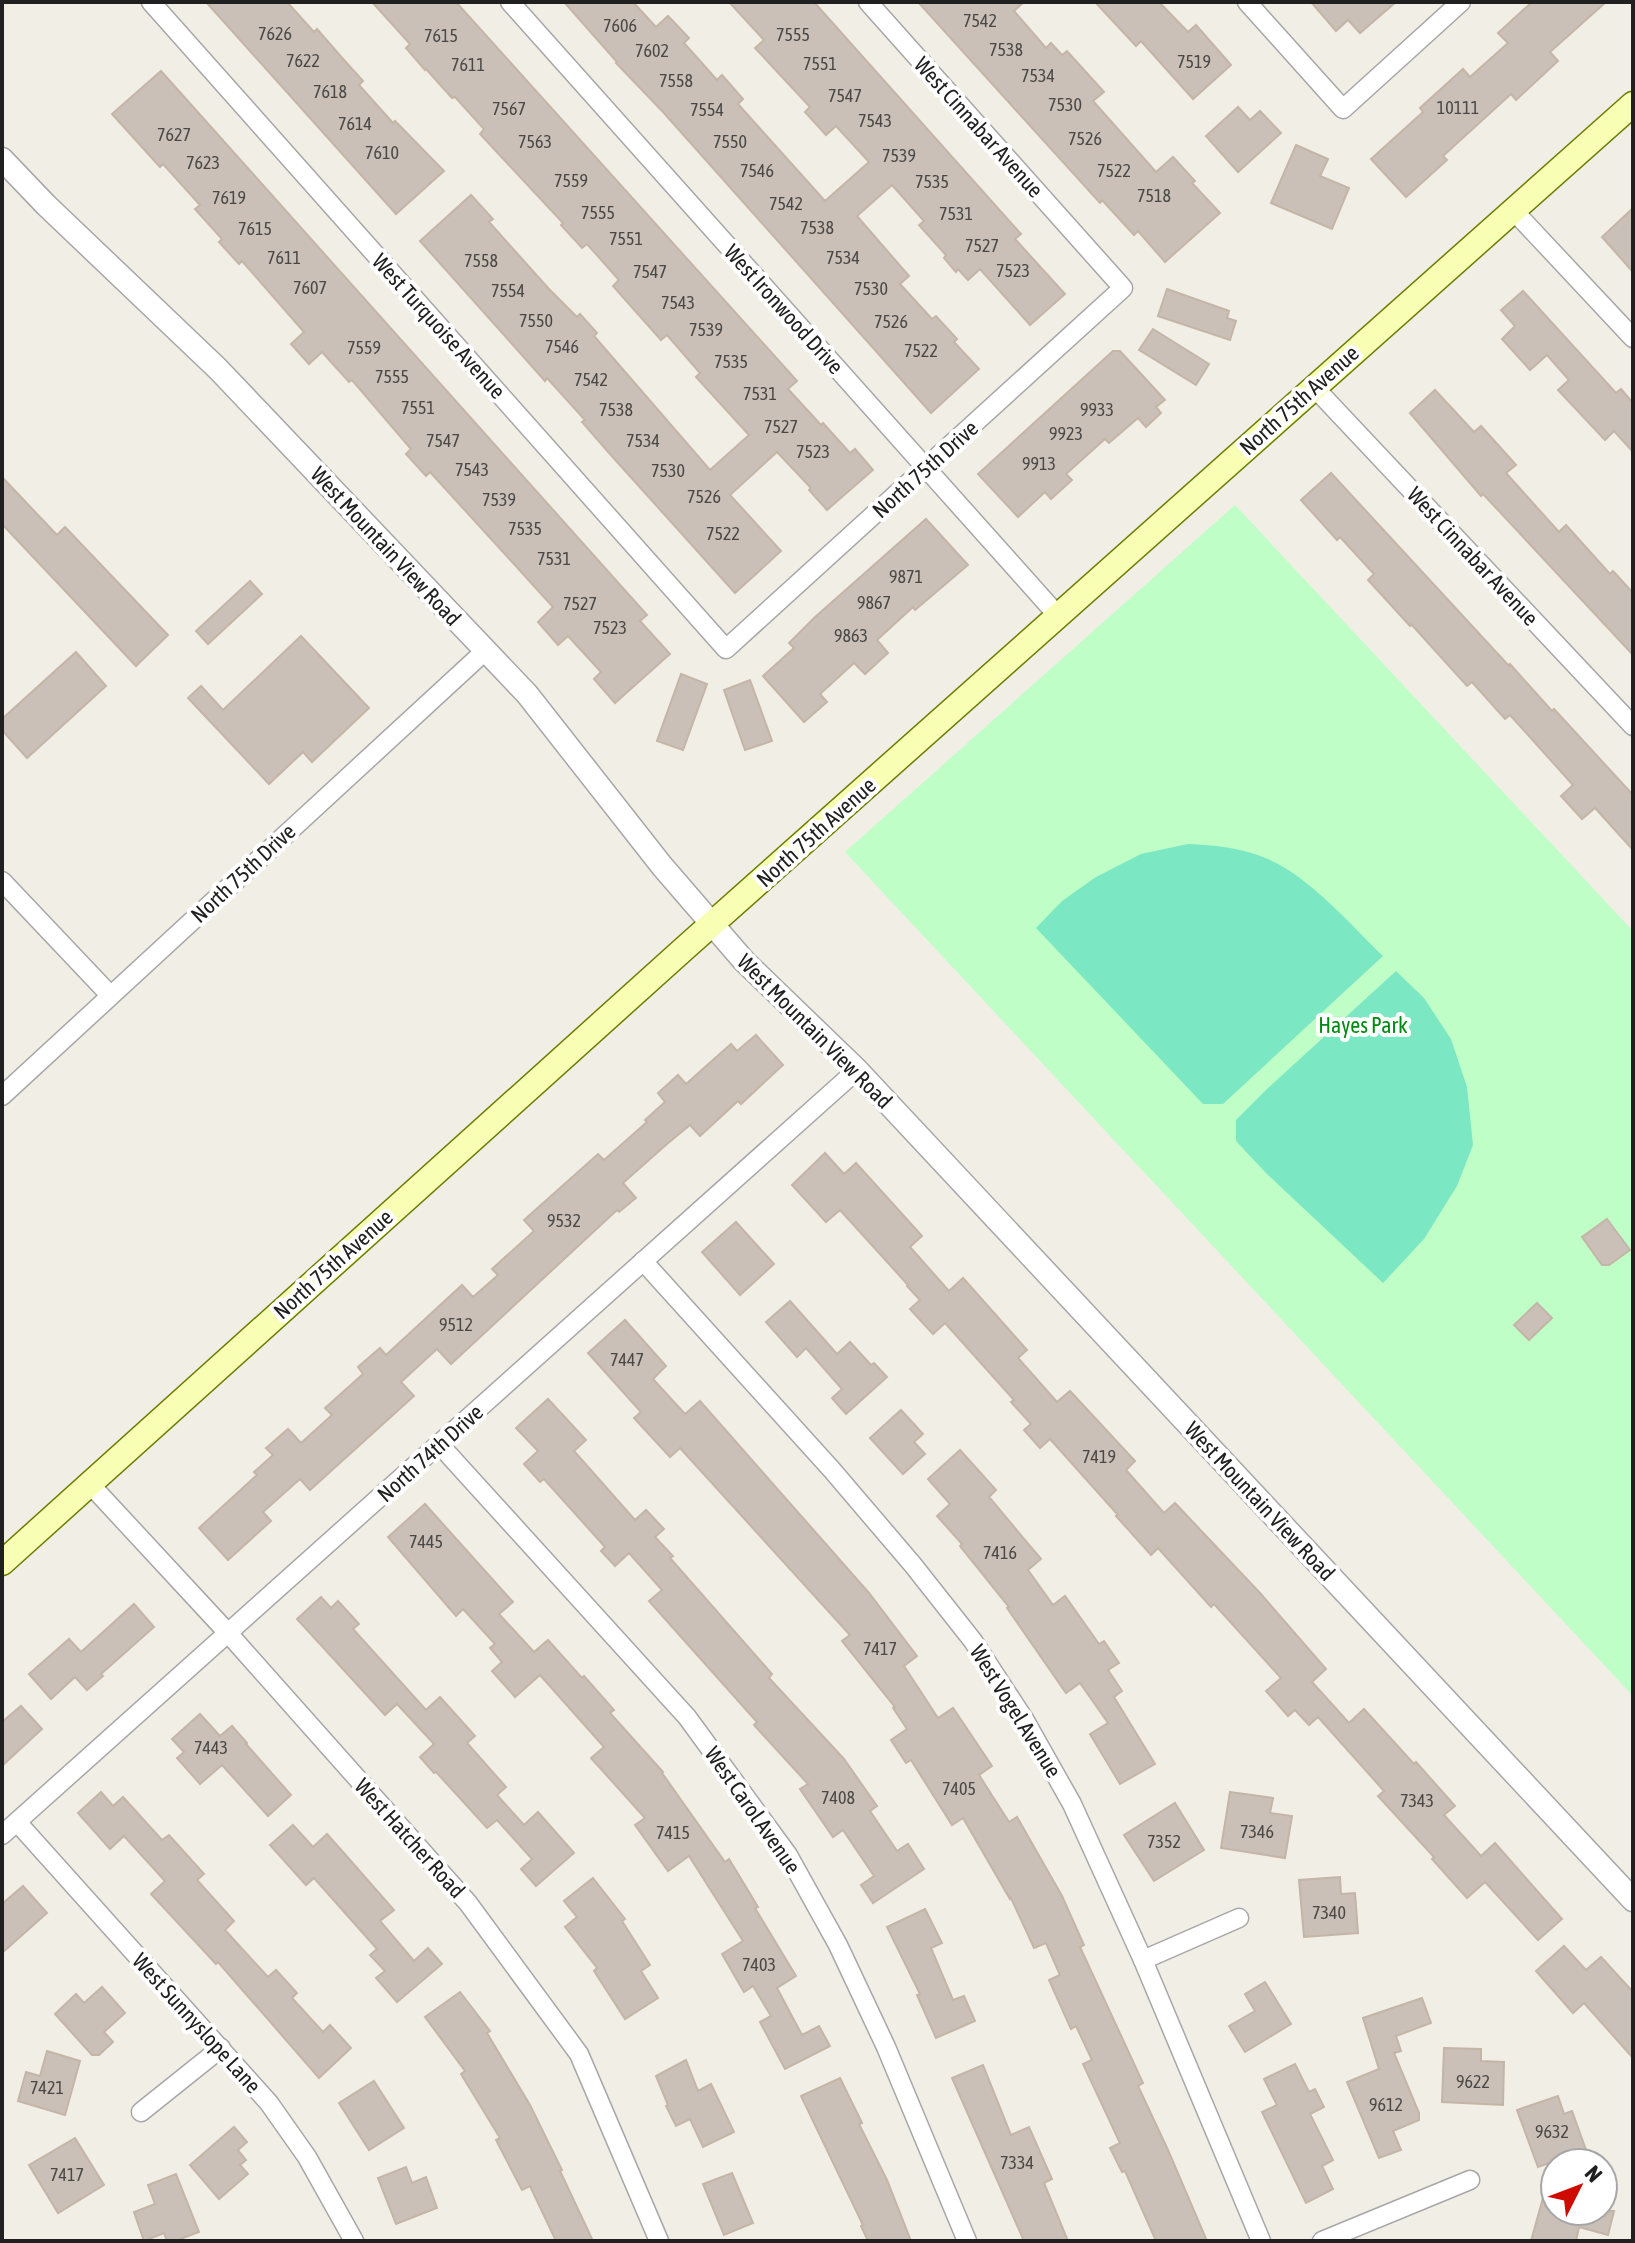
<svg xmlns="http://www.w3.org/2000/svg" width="1635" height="2243" font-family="'Asap Condensed',sans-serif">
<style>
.park{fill:#bffec7}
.pitch{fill:#7ce7c3}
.building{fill:#cac0b8;stroke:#c4b5a6;stroke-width:2}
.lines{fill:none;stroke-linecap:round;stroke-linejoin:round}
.minor-casing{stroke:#a7a7a7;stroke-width:21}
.tertiary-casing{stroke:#a7a7a7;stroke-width:25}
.secondary-casing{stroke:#6a7d00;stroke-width:27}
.minor{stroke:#fff;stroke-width:18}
.tertiary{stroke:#fff;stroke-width:22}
.secondary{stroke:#f8ffb5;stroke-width:24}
.labels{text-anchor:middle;stroke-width:8;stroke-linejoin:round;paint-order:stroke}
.number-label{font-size:18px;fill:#4a4846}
.street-label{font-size:22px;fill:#202020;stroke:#fff}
.park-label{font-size:22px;fill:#018a13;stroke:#fff}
</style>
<rect width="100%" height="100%" fill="#f1eee5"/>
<polygon class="park" points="1235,505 1633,931 1633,1696 845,852"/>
<g class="pitch">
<path d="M1188,844C1215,845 1243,848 1268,859C1310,877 1350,924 1383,956L1223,1104H1203L1036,928L1062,901L1096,877L1141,854Z"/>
<polygon points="1396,971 1424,998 1451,1039 1467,1087 1473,1145 1457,1186 1424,1239 1383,1283 1266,1173 1236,1141 1236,1120 1267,1089"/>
</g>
<g class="building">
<polygon points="206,2 287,2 314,32 317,29 344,60 363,81 359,85 393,123 395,121 444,171 396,214"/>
<polygon points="372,2 456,2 797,381 788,389 821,425 823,423 850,453 855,449 873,470 827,510 809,490 811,488 777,452 730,495 781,551 735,593 609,453 582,422 585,420 547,378 545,381 420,241 471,195 493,219 489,222 549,289 577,317 580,314 597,333 594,336 710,470 749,435 696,377 700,373 667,335 661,340 613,286 619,280 587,244 582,248 561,225 563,223 480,134 484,129 455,97 452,98 426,69 425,70 406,48 410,44"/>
<polygon points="564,2 633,2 656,27 668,16 689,38 684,43 717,80 722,75 743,99 738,104 825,201 869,162 836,126 826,135 805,112 810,107 755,48 764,40 729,2 814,2 1021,234 1015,239 1065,294 1030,325 980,269 968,280 958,269 956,272 944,258 946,255 919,225 924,221 892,185 857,216 909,276 900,284 932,319 936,316 957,339 954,342 979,369 931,413 663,112 616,63 617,62"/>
<polygon points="918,2 1024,2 1014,11 1046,48 1051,43 1062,55 1067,51 1104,92 1093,101 1156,172 1173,157 1195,181 1192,183 1220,213 1165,262 1138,231 1134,235 1102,200 1100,203"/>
<polygon points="1095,2 1159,2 1188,32 1196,25 1231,65 1193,99 1141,41 1136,46"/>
<polygon points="1311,2 1396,2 1360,33 1348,20 1336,31"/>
<polygon points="1532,2 1606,2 1550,52 1558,61 1516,100 1511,94 1443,156 1447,160 1406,197 1371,159 1423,112 1420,108 1463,69 1470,77 1508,43 1498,33"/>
<polygon points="161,71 647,615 640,621 670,654 615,703 594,679 601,672 568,636 558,645 538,622 553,607 430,472 426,476 406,454 411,449 352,380 349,382 322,352 309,364 291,344 304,332 242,261 239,264 219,242 222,239 195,209 200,205 163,164 160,167 112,114"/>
<polygon points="1238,107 1250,120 1260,111 1281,133 1238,172 1206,136"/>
<polygon points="1296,145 1328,159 1320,176 1349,188 1332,229 1271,203"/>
<polygon points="1633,208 1633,272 1602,237"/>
<polygon points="1167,289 1229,311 1227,318 1236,321 1230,340 1158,316"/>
<polygon points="1523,291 1616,393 1621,389 1633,403 1633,452 1614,431 1605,440 1558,390 1569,380 1547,355 1530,370 1502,339 1515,326 1501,310"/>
<polygon points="1153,329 1209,364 1196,385 1139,350"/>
<polygon points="1113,351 1120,351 1165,400 1156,407 1161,413 1146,427 1138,418 1109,443 1105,439 1066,474 1072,480 1051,499 1045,492 1018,517 978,474"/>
<polygon points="1435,390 1474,432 1481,426 1516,465 1506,473 1559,532 1566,525 1610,574 1613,571 1633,593 1633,655 1483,494 1481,496 1410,413"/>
<polygon points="1331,473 1509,666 1510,664 1552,711 1554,709 1633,795 1633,850 1595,808 1582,819 1561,796 1573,785 1510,715 1505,719 1472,682 1467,686 1411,624 1410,626 1368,580 1374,574 1340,537 1337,540 1301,500"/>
<polygon points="2,477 57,535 65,527 168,635 136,666 2,524"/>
<polygon points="926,519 968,565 915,610 913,607 877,640 888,653 865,674 854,663 820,694 827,702 804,722 763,676 794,648 789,643 814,618"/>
<polygon points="250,581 262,594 208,644 196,631"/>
<polygon points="301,636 369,708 312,762 303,752 269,784 188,698 201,686 223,710"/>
<polygon points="76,652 106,686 27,758 2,730 2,719"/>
<polygon points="681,674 707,684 683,750 657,741"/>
<polygon points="750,680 772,741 745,750 724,690"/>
<polygon points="756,1035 783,1065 741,1104 738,1101 700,1136 690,1125 667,1144 623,1183 636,1198 619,1212 617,1210 451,1364 437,1349 401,1382 414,1396 310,1490 300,1479 263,1512 271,1521 228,1560 199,1528 257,1475 254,1472 273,1455 266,1448 288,1429 301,1443 332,1415 325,1408 363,1374 358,1367 380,1348 386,1355 462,1285 473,1297 498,1275 492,1269 534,1231 524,1220 598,1154 604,1160 647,1122 645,1120 665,1102 658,1093 678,1075 686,1084 731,1044 737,1051"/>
<polygon points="825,1153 844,1174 856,1163 922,1236 910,1247 949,1291 963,1278 1027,1350 1018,1358 1057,1402 1070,1391 1135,1461 1126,1470 1164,1513 1175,1503 1260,1593 1326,1669 1312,1682 1349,1723 1364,1709 1414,1764 1416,1762 1455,1806 1444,1815 1481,1856 1495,1843 1562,1919 1538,1940 1485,1882 1467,1898 1432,1859 1434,1857 1378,1796 1384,1791 1318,1717 1309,1725 1295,1710 1288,1716 1266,1691 1281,1678 1214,1604 1211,1607 1158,1548 1151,1555 1116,1516 1118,1515 1050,1439 1040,1448 1024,1430 1031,1424 1011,1402 1014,1400 945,1323 933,1334 910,1309 920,1300 907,1286 908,1285 840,1210 826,1222 792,1185"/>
<polygon points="1607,1219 1630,1250 1609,1265 1602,1265 1582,1237"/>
<polygon points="736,1222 774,1264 740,1295 702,1252"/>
<polygon points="790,1301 837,1354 850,1342 871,1365 874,1363 887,1377 846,1414 832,1398 842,1389 806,1348 797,1357 766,1322"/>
<polygon points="1537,1303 1552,1318 1529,1340 1514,1325"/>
<polygon points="625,1320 666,1366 653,1379 685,1414 700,1401 869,1593 917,1656 904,1666 938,1718 953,1708 992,1766 979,1775 1009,1822 1017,1817 1062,1896 1084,1945 1080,1947 1143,2083 1138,2086 1168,2150 1207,2241 1156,2241 1125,2171 1122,2172 1110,2148 1120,2143 1083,2064 1092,2060 1076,2026 1071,2029 1049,1980 1060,1975 1046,1943 1034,1948 1011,1898 1010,1899 963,1818 952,1825 911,1760 906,1763 891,1740 907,1729 893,1708 895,1707 842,1641 850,1635 680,1448 670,1457 634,1418 641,1412 588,1353"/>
<polygon points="548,1399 586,1440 574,1451 635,1520 646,1510 664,1529 655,1537 673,1556 670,1558 772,1674 769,1678 844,1759 877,1806 870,1811 897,1851 908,1844 924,1869 873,1903 861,1885 874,1876 843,1830 833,1837 800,1789 808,1784 754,1725 757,1722 649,1601 662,1590 629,1553 615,1566 601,1551 605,1547 544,1479 540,1482 524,1464 538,1451 516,1428"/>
<polygon points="901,1410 923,1434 914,1442 925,1454 903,1474 870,1438"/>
<polygon points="960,1450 996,1490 989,1497 1041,1559 1028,1570 1053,1605 1065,1596 1099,1644 1104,1641 1119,1663 1108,1670 1122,1691 1114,1697 1155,1764 1120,1784 1090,1734 1108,1723 1080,1683 1066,1693 1007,1608 1009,1607 960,1546 962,1544 937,1516 950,1504 928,1479"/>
<polygon points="425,1504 513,1602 499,1614 534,1652 548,1640 582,1678 584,1676 614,1710 610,1713 663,1772 662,1773 725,1862 729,1859 758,1907 755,1908 796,1976 777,1988 802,2035 819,2026 830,2046 785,2069 760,2022 771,2016 753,1986 744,1992 722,1954 743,1941 689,1856 668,1871 635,1825 645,1818 591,1758 604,1747 540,1675 515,1697 492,1671 502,1662 490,1648 495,1644 463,1609 456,1616 388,1537"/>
<polygon points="321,1597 331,1608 338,1601 359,1624 353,1629 426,1710 440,1697 475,1736 467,1743 506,1787 497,1795 524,1825 538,1812 574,1853 536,1886 521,1869 532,1859 497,1820 487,1828 436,1772 434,1773 420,1757 434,1744 397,1704 385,1715 297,1619"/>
<polygon points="134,1604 154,1627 101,1674 103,1676 87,1690 75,1677 51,1699 29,1674 69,1639 81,1652"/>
<polygon points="21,1706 42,1729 2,1766 2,1722"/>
<polygon points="200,1714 220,1736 232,1726 247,1743 246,1744 291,1795 268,1816 222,1765 200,1784 177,1758 184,1752 172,1739"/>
<polygon points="101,1792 113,1806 123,1797 162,1840 169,1835 204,1874 197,1880 234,1921 225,1930 268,1977 276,1970 297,1993 292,1998 323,2032 330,2025 351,2048 319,2078 218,1962 216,1964 151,1894 165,1881 124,1836 110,1849 78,1813"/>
<polygon points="1230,1792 1273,1798 1270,1813 1292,1816 1285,1858 1221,1848"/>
<polygon points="1175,1803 1204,1850 1154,1881 1124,1835"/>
<polygon points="293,1825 313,1847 327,1834 343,1852 394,1910 380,1921 414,1961 428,1948 442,1964 397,2002 376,1978 385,1971 370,1955 377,1949 314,1878 306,1885 270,1845"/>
<polygon points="1340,1877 1341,1894 1355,1893 1358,1933 1304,1937 1299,1880"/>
<polygon points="593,1878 625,1919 622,1921 650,1965 641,1971 658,1998 625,2019 594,1971 597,1968 565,1927 577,1917 564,1901"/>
<polygon points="23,1886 47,1913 2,1953 2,1904"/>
<polygon points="925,1909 942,1943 931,1948 953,2000 964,1996 975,2021 936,2038 917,1995 920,1994 887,1927"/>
<polygon points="1564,1946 1586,1970 1601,1957 1633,1992 1633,2058 1584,2003 1573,2013 1536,1971"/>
<polygon points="1265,1982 1291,2024 1245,2052 1229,2026 1255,2011 1245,1994"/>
<polygon points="102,1987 125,2013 104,2032 113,2042 99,2055 92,2055 55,2014 76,1994 84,2003"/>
<polygon points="460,1992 490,2031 487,2033 530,2105 562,2170 560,2171 593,2241 556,2241 530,2186 522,2190 496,2140 500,2138 461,2074 465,2071 425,2017"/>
<polygon points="1422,1998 1431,2023 1396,2036 1401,2051 1394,2053 1419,2113 1419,2120 1393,2131 1401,2150 1379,2158 1347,2082 1379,2069 1363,2018"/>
<polygon points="1444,2048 1481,2049 1481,2061 1504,2062 1503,2105 1442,2102"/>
<polygon points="47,2051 80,2061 65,2115 18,2101 26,2072 40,2076"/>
<polygon points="686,2060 698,2091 711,2084 734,2132 703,2147 690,2119 676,2126 666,2106 668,2105 656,2076"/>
<polygon points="1295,2064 1309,2092 1315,2089 1324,2107 1310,2114 1333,2160 1322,2166 1333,2189 1306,2203 1262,2112 1277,2105 1264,2079"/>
<polygon points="983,2065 1011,2135 1029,2127 1052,2179 1044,2183 1068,2241 1024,2241 952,2078"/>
<polygon points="840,2078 862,2123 859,2124 887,2180 911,2241 868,2241 861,2226 863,2225 801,2096"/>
<polygon points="374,2081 404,2128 369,2150 339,2103"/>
<polygon points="1558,2096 1564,2114 1572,2111 1586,2150 1538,2167 1517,2110"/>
<polygon points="234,2127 247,2142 238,2150 246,2160 240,2165 248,2174 219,2199 190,2165"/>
<polygon points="75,2138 104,2185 58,2213 29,2165"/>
<polygon points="406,2167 412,2183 426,2177 437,2208 396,2224 378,2178"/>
<polygon points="732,2173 753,2223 724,2235 703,2184"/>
<polygon points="1550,2173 1555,2174 1555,2211 1614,2211 1608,2235 1579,2227 1576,2241 1531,2241"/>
<polygon points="176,2174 199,2232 175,2241 167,2241 164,2233 144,2241 134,2212 155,2204 148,2185"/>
</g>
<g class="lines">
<g class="minor-casing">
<g id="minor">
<polyline points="151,2 726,649 1123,288 868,2"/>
<polyline points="510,2 1059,617"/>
<polyline points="1247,2 1343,109 1461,2"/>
<polyline points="1513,210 1633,338"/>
<polyline points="1314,387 1633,726"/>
<polyline points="2,881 110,995"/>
<polyline points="2,1096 485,651"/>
<polyline points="643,1261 832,1470 913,1565 973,1641 1024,1719 1072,1804 1143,1960 1261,2241"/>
<polyline points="439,1444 687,1717 788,1855 838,1945 886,2047 967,2241"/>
<polyline points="89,1483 228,1633 468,1903 579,2054 659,2241"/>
<polyline points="17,1822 269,2103 307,2157 354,2241"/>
<polyline points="2,1835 857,1070"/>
<polyline points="1143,1960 1239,1918"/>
<polyline points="141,2112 221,2048"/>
<polyline points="1322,2241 1470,2180"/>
</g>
</g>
<g class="tertiary-casing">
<polyline id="tertiary" points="2,159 46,205 218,369 527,694 662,866 744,961 857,1070 1633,1900"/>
</g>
<g class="secondary-casing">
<polyline id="secondary" points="2,1563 686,947 1633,104"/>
</g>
<use href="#minor" class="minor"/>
<use href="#tertiary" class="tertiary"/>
<use href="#secondary" class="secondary"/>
</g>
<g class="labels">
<g class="number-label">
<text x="980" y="27">7542</text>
<text x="620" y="32">7606</text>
<text x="275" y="40">7626</text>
<text x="793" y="41">7555</text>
<text x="441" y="42">7615</text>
<text x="1006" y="56">7538</text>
<text x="652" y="57">7602</text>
<text x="303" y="67">7622</text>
<text x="1194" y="68">7519</text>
<text x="820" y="70">7551</text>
<text x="468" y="71">7611</text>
<text x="1038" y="82">7534</text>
<text x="676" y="87">7558</text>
<text x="330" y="98">7618</text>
<text x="845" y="102">7547</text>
<text x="1065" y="111">7530</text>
<text x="1458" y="114">10111</text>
<text x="509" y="115">7567</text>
<text x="707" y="116">7554</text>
<text x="875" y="127">7543</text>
<text x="355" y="130">7614</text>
<text x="174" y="141">7627</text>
<text x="1085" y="145">7526</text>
<text x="535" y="148">7563</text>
<text x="730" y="148">7550</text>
<text x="382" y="159">7610</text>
<text x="899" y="162">7539</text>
<text x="203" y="169">7623</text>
<text x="757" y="177">7546</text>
<text x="1114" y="177">7522</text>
<text x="571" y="187">7559</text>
<text x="932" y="188">7535</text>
<text x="1154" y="202">7518</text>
<text x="229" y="204">7619</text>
<text x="786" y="210">7542</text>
<text x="598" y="219">7555</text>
<text x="956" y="220">7531</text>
<text x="817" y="234">7538</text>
<text x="255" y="235">7615</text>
<text x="626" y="245">7551</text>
<text x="982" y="252">7527</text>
<text x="284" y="264">7611</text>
<text x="843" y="264">7534</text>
<text x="481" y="267">7558</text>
<text x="1013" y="277">7523</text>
<text x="650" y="278">7547</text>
<text x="310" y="294">7607</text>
<text x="871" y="295">7530</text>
<text x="508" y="297">7554</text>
<text x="678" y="309">7543</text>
<text x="536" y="327">7550</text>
<text x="891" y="328">7526</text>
<text x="706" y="336">7539</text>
<text x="562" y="353">7546</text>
<text x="364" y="354">7559</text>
<text x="921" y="357">7522</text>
<text x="731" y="368">7535</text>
<text x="392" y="383">7555</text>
<text x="591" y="386">7542</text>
<text x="760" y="400">7531</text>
<text x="418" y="414">7551</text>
<text x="616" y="416">7538</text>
<text x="1097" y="416">9933</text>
<text x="781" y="433">7527</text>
<text x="1066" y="440">9923</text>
<text x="443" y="447">7547</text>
<text x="643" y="447">7534</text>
<text x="813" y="458">7523</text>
<text x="1039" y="470">9913</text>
<text x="472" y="476">7543</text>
<text x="668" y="477">7530</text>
<text x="704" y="503">7526</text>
<text x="499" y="506">7539</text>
<text x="525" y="535">7535</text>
<text x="723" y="540">7522</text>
<text x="554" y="565">7531</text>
<text x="906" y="583">9871</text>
<text x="874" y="609">9867</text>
<text x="580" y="610">7527</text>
<text x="610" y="634">7523</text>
<text x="851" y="642">9863</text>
<text x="564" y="1227">9532</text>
<text x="456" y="1331">9512</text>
<text x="627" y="1366">7447</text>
<text x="1099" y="1463">7419</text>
<text x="426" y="1548">7445</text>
<text x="1000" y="1559">7416</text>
<text x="880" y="1655">7417</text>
<text x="211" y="1754">7443</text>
<text x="959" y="1795">7405</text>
<text x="838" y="1804">7408</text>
<text x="1417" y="1807">7343</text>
<text x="1257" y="1838">7346</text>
<text x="673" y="1839">7415</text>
<text x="1164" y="1848">7352</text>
<text x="1329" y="1919">7340</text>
<text x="759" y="1971">7403</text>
<text x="1473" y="2088">9622</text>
<text x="47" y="2094">7421</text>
<text x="1386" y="2111">9612</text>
<text x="1552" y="2138">9632</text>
<text x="1017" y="2169">7334</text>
<text x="67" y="2181">7417</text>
</g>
<g class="street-label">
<text transform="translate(979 127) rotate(48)" y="8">West Cinnabar Avenue</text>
<text transform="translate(784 309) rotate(48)" y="8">West Ironwood Drive</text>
<text transform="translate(439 326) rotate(48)" y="8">West Turquoise Avenue</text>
<text transform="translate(1299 400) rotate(-42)" y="8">North 75th Avenue</text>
<text transform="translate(925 469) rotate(-42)" y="8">North 75th Drive</text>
<text transform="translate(386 546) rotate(47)" y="8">West Mountain View Road</text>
<text transform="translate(1473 556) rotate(47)" y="8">West Cinnabar Avenue</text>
<text transform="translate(816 832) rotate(-42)" y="8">North 75th Avenue</text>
<text transform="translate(243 873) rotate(-43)" y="8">North 75th Drive</text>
<text transform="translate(815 1031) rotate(45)" y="8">West Mountain View Road</text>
<text transform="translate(333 1264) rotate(-42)" y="8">North 75th Avenue</text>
<text transform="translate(430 1453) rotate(-42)" y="8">North 74th Drive</text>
<text transform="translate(1260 1501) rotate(47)" y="8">West Mountain View Road</text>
<text transform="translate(1016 1711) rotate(58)" y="8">West Vogel Avenue</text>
<text transform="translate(753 1810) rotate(55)" y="8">West Carol Avenue</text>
<text transform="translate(410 1838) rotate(48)" y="8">West Hatcher Road</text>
<text transform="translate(197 2023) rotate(48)" y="8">West Sunnyslope Lane</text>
</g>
<g class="park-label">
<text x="1363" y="1033">Hayes Park</text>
</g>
</g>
<rect width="1635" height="2243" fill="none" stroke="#202020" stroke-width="8"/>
<g transform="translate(1579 2187) rotate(48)"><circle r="38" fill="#ffffff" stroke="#a6a6a6" stroke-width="2"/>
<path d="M0-6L14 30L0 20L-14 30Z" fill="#cf0a00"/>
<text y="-12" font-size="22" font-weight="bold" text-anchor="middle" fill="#202020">N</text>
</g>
</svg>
